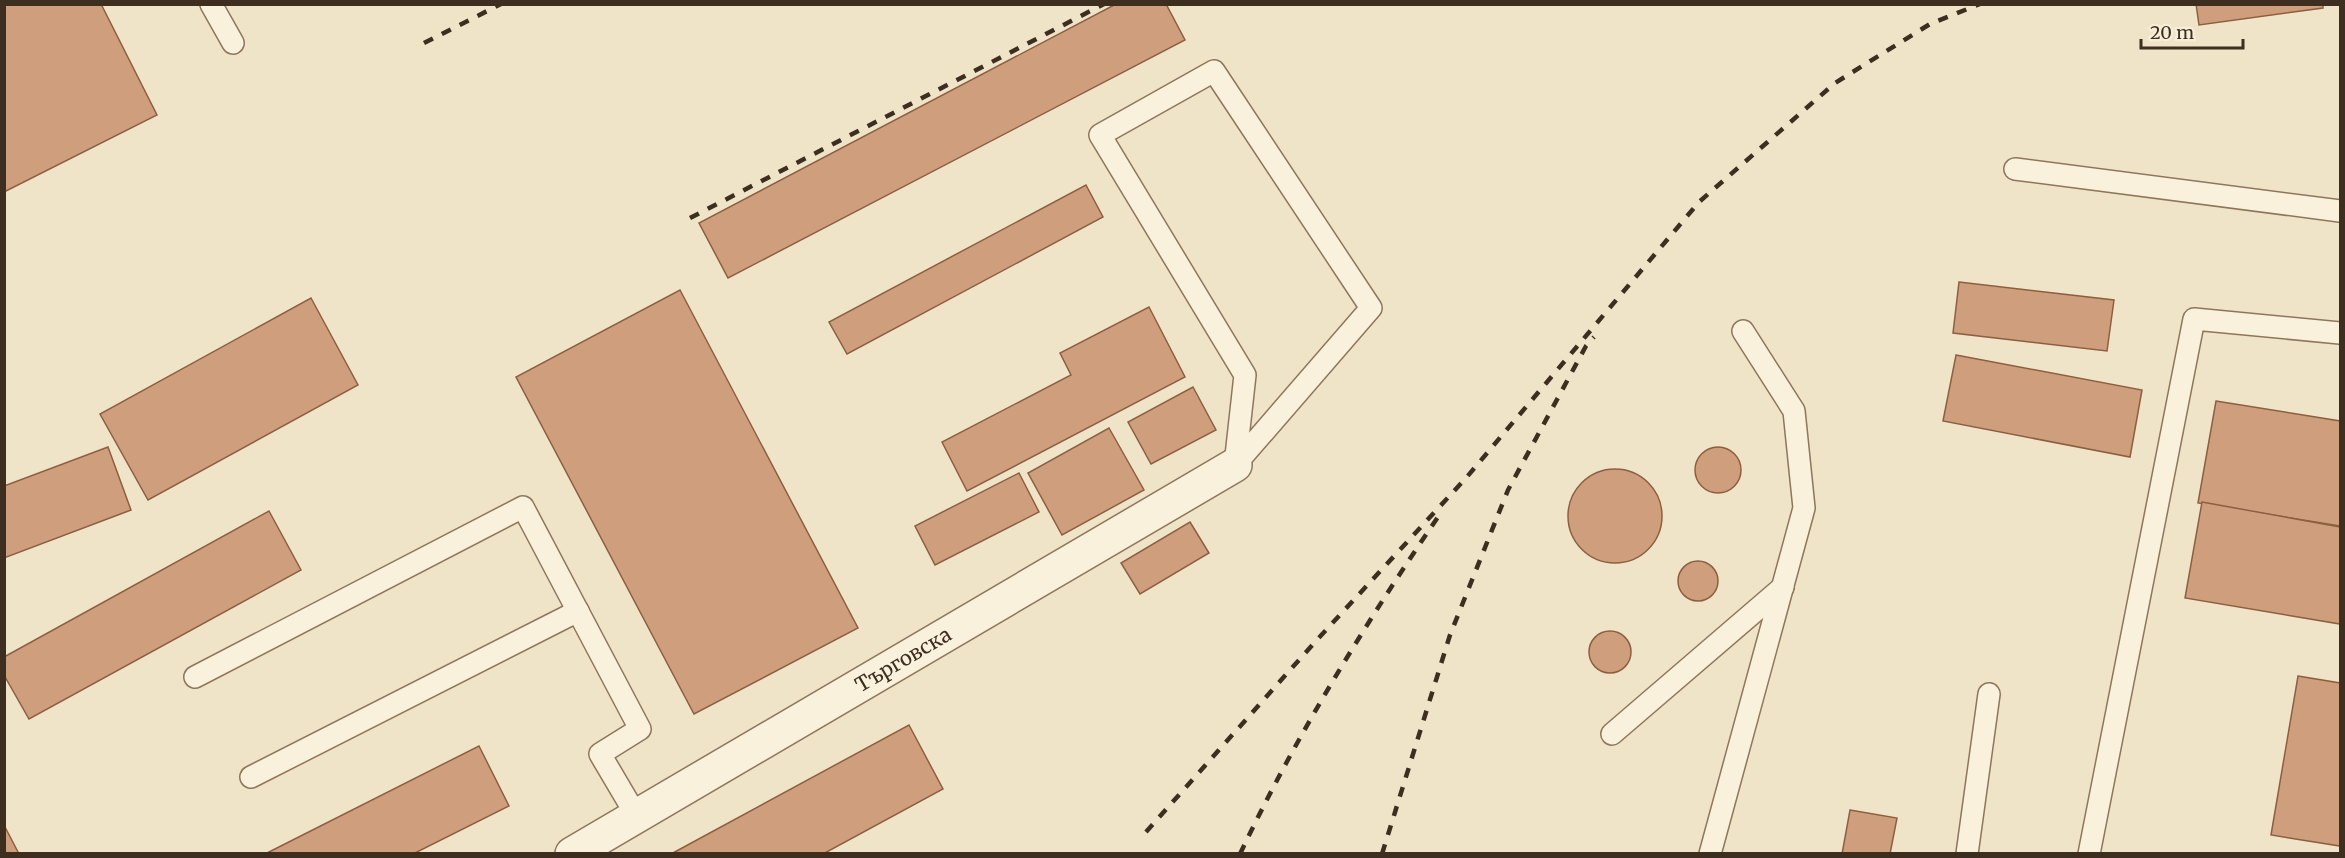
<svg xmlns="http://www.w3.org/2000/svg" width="2345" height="858" font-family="Merriweather,serif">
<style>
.building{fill:#cf9f7d;stroke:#8d5f41;stroke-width:1.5}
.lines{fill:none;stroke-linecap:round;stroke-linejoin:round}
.lane-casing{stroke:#8d765c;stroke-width:24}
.street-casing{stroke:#8d765c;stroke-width:36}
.lane{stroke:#faf1dc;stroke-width:21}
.street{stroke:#faf1dc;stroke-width:33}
.rail{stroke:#3d2e20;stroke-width:4.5;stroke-dasharray:10 10;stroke-linecap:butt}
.labels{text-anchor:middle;stroke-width:4.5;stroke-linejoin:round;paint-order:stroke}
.street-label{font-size:20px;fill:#3d2e20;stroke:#f7eed8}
</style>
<rect width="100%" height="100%" fill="#f0e4c8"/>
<g class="building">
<polygon points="4,4 101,4 157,115 4,192"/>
<polygon points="1116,4 1166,4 1185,40 728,278 699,223"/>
<polygon points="2196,4 2323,4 2323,8 2199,25"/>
<polygon points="1086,185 1103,217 847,354 829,322"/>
<polygon points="1959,282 2114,300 2107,351 1953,333"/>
<polygon points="680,290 858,628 694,714 516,377"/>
<polygon points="311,298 358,385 148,500 100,414"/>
<polygon points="1149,307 1185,377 967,491 942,442 1071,375 1060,353"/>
<polygon points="1956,355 2142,390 2130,457 1943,421"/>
<polygon points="1193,387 1216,430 1151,464 1128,422"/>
<polygon points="2216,401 2340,421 2340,526 2198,503"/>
<polygon points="1109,428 1144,490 1062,535 1028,473"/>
<polygon points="108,447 131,510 4,558 4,486"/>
<circle cx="1718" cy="470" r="23"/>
<circle cx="1615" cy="516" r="47"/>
<polygon points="1019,473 1039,512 935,565 915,526"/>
<polygon points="2202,502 2340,527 2340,624 2185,598"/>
<polygon points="269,511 301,570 29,719 4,675 4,657"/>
<polygon points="1190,522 1209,553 1140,594 1121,563"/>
<circle cx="1698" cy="581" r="20"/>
<circle cx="1610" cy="652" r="21"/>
<polygon points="2298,676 2340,683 2340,846 2271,835"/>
<polygon points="909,725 943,789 823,854 671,854"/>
<polygon points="479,746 509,806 413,854 265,854"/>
<polygon points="1850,810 1897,818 1890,854 1842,854"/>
<polygon points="4,825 19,854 4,854"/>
</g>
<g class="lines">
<g class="lane-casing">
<g id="lane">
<polyline points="211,4 233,43"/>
<polygon points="1214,71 1371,308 1235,465 1245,375 1100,135"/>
<polyline points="2015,169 2340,211"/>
<polyline points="195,677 523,507 640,729 600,754 636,815"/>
<polyline points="1612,734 1783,587"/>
<polyline points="251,777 578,611"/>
<polyline points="1710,854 1804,508 1794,411 1743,331"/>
<polyline points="1967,854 1989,694"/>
<polyline points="2089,854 2194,319 2340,333"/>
</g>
</g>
<g class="street-casing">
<g id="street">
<path id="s1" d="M572,854L1235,465"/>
</g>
</g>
<use href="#lane" class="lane"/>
<use href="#street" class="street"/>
<g class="rail">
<polyline points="424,43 501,4"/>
<polyline points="690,218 1104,4"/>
<polyline points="1146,832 1315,642 1466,478 1699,202 1835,83 1930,24 1980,4"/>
<path d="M1240,854C1296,736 1365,624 1438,517"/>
<polyline points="1382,854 1450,635 1508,490 1586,346 1594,337"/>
</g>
</g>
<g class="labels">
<g class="street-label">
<text dy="7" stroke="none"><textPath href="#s1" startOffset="384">Търговска</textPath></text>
</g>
</g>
<rect width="2345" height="858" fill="none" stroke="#3d2e20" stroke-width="12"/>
<path d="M2141 39v9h102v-9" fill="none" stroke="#3d2e20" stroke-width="3"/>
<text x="2150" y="39" font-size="18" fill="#3d2e20" stroke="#f7eed8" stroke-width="4.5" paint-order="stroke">20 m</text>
</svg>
